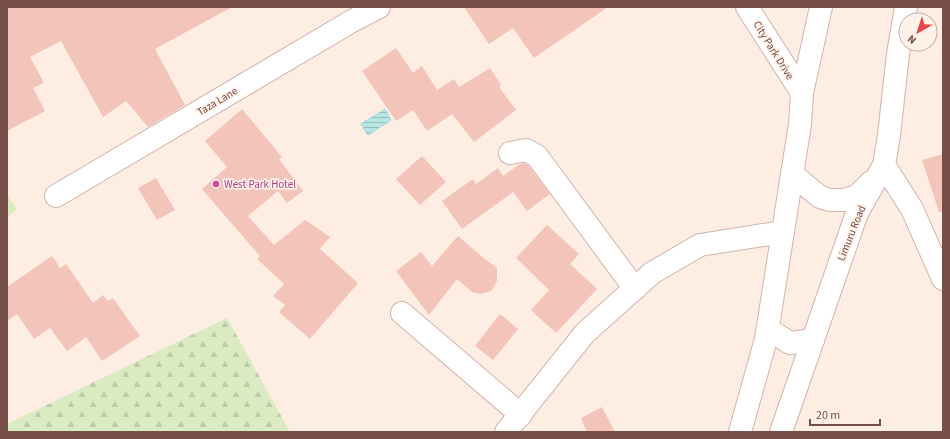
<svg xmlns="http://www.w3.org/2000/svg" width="950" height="439" font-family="'Source Sans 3',sans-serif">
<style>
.forest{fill:url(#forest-firs)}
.water{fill:url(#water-rules);stroke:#9dd9d5}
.building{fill:#f3c4ba}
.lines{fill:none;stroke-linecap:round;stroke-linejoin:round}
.minor-casing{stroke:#d0b4ac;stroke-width:24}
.secondary-casing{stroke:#d4b3a9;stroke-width:24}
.minor{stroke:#fff;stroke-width:22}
.secondary{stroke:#fff;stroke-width:22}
.hotel-dot{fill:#d1479c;stroke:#fff2e9;stroke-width:1.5}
.labels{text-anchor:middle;stroke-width:3.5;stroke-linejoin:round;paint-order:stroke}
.street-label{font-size:11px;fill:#754e48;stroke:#fff2e9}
.hotel-label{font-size:11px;fill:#b23c85;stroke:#fff2e9;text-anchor:start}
</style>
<defs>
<pattern id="forest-firs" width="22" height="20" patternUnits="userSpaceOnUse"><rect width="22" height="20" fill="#dbebc1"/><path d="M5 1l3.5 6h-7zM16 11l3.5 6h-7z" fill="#bfcba7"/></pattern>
<pattern id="water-rules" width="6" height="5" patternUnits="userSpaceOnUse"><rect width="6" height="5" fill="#b7e7e3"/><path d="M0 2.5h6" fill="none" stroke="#99bdba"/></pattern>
</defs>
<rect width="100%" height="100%" fill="#fdede3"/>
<g class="forest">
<polygon points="7,195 17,209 7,218"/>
<polygon points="227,318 290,432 7,432 7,424"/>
</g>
<polygon class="water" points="385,109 391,120 368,135 361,124"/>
<g class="building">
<polygon points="7,7 232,7 155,49 185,105 148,127 126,101 103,117 61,41 30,57 44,83 33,88 45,111 7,131"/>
<polygon points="464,7 608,7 534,58 513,28 489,44"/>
<polygon points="396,48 413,73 422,66 437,90 454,79 459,87 490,68 501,85 499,87 516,110 474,142 452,114 427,131 413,110 396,121 362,71"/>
<polygon points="242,109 282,157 279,159 303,191 287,203 278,191 248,216 274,245 305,220 330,237 320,249 358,283 310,339 279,312 285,305 273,296 284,284 257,259 260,256 202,189 227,167 205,141"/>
<polygon points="943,154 943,212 939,212 922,160"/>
<polygon points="422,156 446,182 420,205 396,179"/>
<polygon points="524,163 529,166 550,194 527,211 513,192 462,229 442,201 473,179 476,184 498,168 503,176 520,164"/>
<polygon points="156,178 175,210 157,220 138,188"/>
<polygon points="547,225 579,254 570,264 597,289 556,333 531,310 549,290 516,258"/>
<polygon points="458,236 486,260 497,268 497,281 491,291 480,294 472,292 457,279 429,315 396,271 421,252 432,266"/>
<polygon points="52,256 60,268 66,264 93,303 103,295 108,301 113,298 140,336 102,361 86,337 67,351 50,328 34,339 17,314 7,321 7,287"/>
<polygon points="500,314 518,329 493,360 475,346"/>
<polygon points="602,407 615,432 587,432 581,418"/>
</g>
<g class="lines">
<g class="minor-casing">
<g id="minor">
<polyline points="747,7 802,93"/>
<polyline points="510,153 526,150 537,156 635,289"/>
<polyline points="884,165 912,209 943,279"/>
<polyline points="56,196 352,21 379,7"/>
<polyline points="402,313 521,415"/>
<polyline points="506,432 585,333 652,273 700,245 783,232"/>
</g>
</g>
<g class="secondary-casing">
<g id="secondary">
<polyline points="792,174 820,197 830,200 843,200 857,196 871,182"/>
<polyline points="768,329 790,343 813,340"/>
<polyline points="740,432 766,339 800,124 802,93 821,7"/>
<polyline points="781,432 857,213 884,165 889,135 898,54 906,7"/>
</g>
</g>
<use href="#minor" class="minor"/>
<use href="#secondary" class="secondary"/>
</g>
<circle class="hotel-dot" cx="216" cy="184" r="4"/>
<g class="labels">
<g class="street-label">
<text transform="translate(774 50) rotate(58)" y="4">City Park Drive</text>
<text transform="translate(217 101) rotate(-31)" y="4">Taza Lane</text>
<text transform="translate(851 233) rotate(-68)" y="4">Limuru Road</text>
</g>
<g class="hotel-label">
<text x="224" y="188">West Park Hotel</text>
</g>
</g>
<rect width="950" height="439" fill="none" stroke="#754e48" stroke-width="16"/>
<g transform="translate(918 32) rotate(219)"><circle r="19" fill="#fff2e9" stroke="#c8b0a9"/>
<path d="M0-3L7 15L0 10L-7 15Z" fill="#ea4544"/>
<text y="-6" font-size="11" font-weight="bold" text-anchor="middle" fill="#754e48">N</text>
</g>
<path d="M810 419v6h70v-6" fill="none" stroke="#754e48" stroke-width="2"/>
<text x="816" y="419" font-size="12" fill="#754e48" stroke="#fff2e9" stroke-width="3" paint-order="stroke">20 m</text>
</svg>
